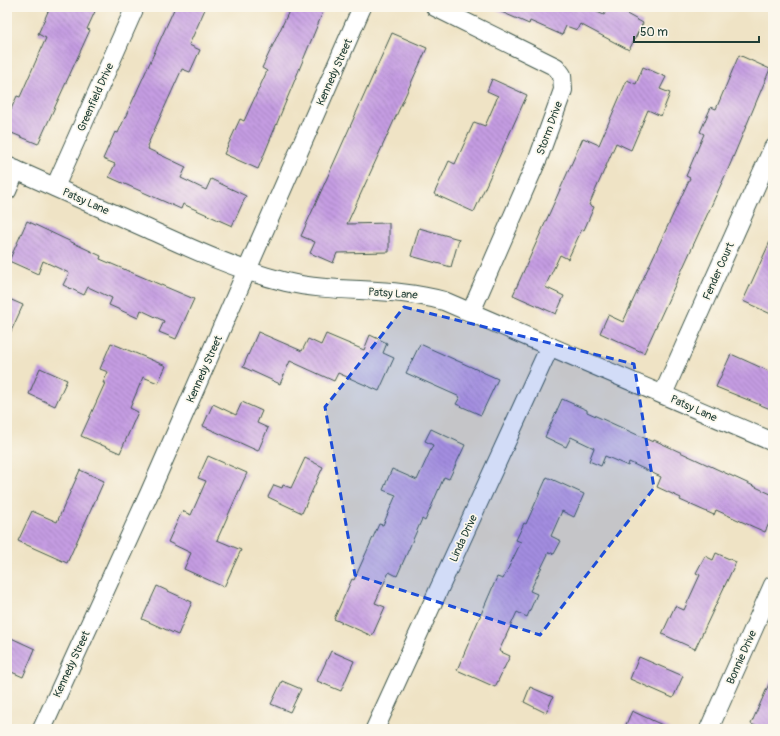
<svg xmlns="http://www.w3.org/2000/svg" width="780" height="736" font-family="Pangolin,sans-serif">
<style>
.building{fill:url(#building-back-hatch)}
.lines{fill:none;stroke-linecap:round;stroke-linejoin:round}
.minor-casing{stroke:#3e564a;stroke-width:20}
.minor{stroke:#fff;stroke-width:18}
.marked{fill:#1d4ed8;fill-opacity:0.2;stroke:#1d4ed8;stroke-width:3;stroke-dasharray:8 5;stroke-linejoin:round}
.labels{text-anchor:middle;stroke-width:3.5;stroke-linejoin:round;paint-order:stroke}
.street-label{font-size:11px;fill:#1f3d34;stroke:#fbf7ec}
</style>
<defs>
<pattern id="building-back-hatch" width="6" height="6" patternUnits="userSpaceOnUse"><rect width="6" height="6" fill="#c59ce2"/><path d="M-1 5l2 2M0 0l6 6M5-1l2 2" fill="none" stroke="#9f80b8"/></pattern>
</defs>
<rect width="100%" height="100%" fill="#fbf7ec"/>
<filter id="ink" filterUnits="userSpaceOnUse"><feTurbulence type="fractalNoise" baseFrequency=".025" numOctaves="2"/><feDisplacementMap in="SourceGraphic" scale="8" xChannelSelector="R" yChannelSelector="G"/><feConvolveMatrix kernelMatrix="1 2 1 2 8 2 1 2 1" color-interpolation-filters="sRGB"/></filter>
<filter id="wash" filterUnits="userSpaceOnUse"><feTurbulence type="fractalNoise" baseFrequency=".012" numOctaves="4" result="noise"/><feDisplacementMap in="SourceGraphic" scale="16" xChannelSelector="R" yChannelSelector="G"/><feGaussianBlur stdDeviation="0.9" result="paint"/><feColorMatrix in="noise" values="0 0 0 0 0 0 0 0 0 0 0 0 0 0 0 0 0 1.4 0 .05"/><feComposite in="paint" operator="in"/></filter>
<g filter="url(#wash)">
<rect width="100%" height="100%" fill="#efe3c5"/>
<g id="blocks">
<g class="building">
<polygon points="50,7 97,7 87,29 90,30 38,144 7,131 7,118 17,96 20,97 46,38 38,34"/>
<polygon points="175,7 206,7 189,45 200,50 190,72 182,69 147,146 149,147 148,149 186,167 181,178 206,190 211,179 246,196 232,226 183,204 181,209 109,177 115,164 103,159 115,132 118,133"/>
<polygon points="291,7 325,7 258,169 224,154 240,119 244,121 267,71 262,68"/>
<polygon points="490,7 586,7 604,15 608,7 614,7 643,23 629,50 580,24 577,30 566,26 562,35 530,21 529,24"/>
<polygon points="392,33 427,48 347,224 389,223 389,252 337,253 333,263 310,253 315,242 301,236"/>
<polygon points="739,55 770,69 729,167 644,353 600,333 608,315 623,322 690,178 686,176 704,134 700,132 711,107 716,109"/>
<polygon points="643,67 666,77 660,89 670,93 661,116 648,110 631,150 616,143 589,205 594,207 584,230 582,229 568,259 560,255 545,287 564,296 556,314 513,295 583,138 599,145 627,80 636,84"/>
<polygon points="492,79 527,95 474,212 434,194 449,161 455,164 474,122 485,126 498,96 487,91"/>
<polygon points="27,221 101,256 100,259 194,299 176,339 159,332 164,321 141,310 138,318 109,305 112,298 88,287 84,295 63,285 69,273 43,261 38,274 9,261"/>
<polygon points="419,228 459,239 451,267 411,256"/>
<polygon points="773,235 773,315 743,301"/>
<polygon points="7,298 23,305 7,340"/>
<polygon points="258,332 302,351 308,339 321,345 326,334 364,350 370,335 387,343 383,353 394,358 379,391 338,373 334,381 290,361 280,384 243,367"/>
<polygon points="111,343 166,366 158,383 143,377 130,408 138,412 120,453 81,436 105,383 103,383 108,372 100,369"/>
<polygon points="420,344 498,379 481,415 456,404 460,397 406,373"/>
<polygon points="731,354 773,373 773,410 716,387"/>
<polygon points="40,368 67,380 55,406 29,394"/>
<polygon points="562,399 587,410 587,412 653,442 654,440 773,495 773,515 765,532 716,510 714,515 680,500 681,498 657,487 661,477 629,462 628,466 605,456 601,466 589,461 594,448 571,437 566,447 545,437"/>
<polygon points="242,402 262,411 257,423 268,428 258,451 203,426 213,404 236,415"/>
<polygon points="431,429 465,445 449,479 444,477 425,521 422,519 397,576 389,572 375,603 385,607 372,636 334,619 352,579 354,580 379,524 383,525 396,495 383,490 392,469 417,480 433,445 425,441"/>
<polygon points="208,456 247,473 217,540 241,550 224,587 184,569 191,553 168,542 182,511 191,515 206,481 198,478"/>
<polygon points="305,458 323,467 302,513 268,497 274,485 282,488 283,485 291,488"/>
<polygon points="80,470 104,481 67,563 18,541 32,511 57,522"/>
<polygon points="547,477 584,494 574,517 562,511 551,536 561,541 554,554 549,552 530,591 537,594 527,617 517,612 499,651 510,656 495,687 457,670 497,577 503,579 521,542 516,540 524,523 526,524"/>
<polygon points="716,553 736,562 695,649 662,634 675,606 684,610 700,575 696,573 705,556 713,560"/>
<polygon points="157,586 192,602 178,635 142,619"/>
<polygon points="7,636 35,649 23,677 7,670"/>
<polygon points="331,651 354,661 341,691 317,681"/>
<polygon points="639,657 683,676 673,698 630,679"/>
<polygon points="773,675 773,729 762,729 751,724"/>
<polygon points="282,681 301,689 290,712 271,704"/>
<polygon points="530,687 553,697 546,713 524,702"/>
<polygon points="632,711 671,729 624,729"/>
</g>
</g>
</g>
<g filter="url(#ink)">
<use href="#blocks" fill-opacity="0" stroke="#3e564a" stroke-width="1"/>
<g class="lines">
<g class="minor-casing">
<g id="minor">
<polyline points="435,7 556,67 562,75 563,90 539,156 471,312"/>
<path d="M7,166C54,187 101,208 148,229C192,249 237,270 286,282C338,294 393,286 444,301L773,442"/>
<polyline points="55,187 135,7"/>
<polyline points="7,191 16,170"/>
<polyline points="663,394 773,148"/>
<polyline points="42,729 149,494 362,7"/>
<polyline points="375,729 550,346"/>
<polyline points="709,729 773,585"/>
</g>
</g>
<use href="#minor" class="minor"/>
</g>
</g>
<path class="marked" d="M404,307L634,364L654,488L540,635L355,575L325,407Z"/>
<g class="labels">
<g class="street-label">
<text transform="translate(334 72) rotate(-66)" y="4">Kennedy Street</text>
<text transform="translate(95 97) rotate(-66)" y="4">Greenfield Drive</text>
<text transform="translate(549 128) rotate(-70)" y="4">Storm Drive</text>
<text transform="translate(86 201) rotate(24)" y="4">Patsy Lane</text>
<text transform="translate(718 271) rotate(-66)" y="4">Fender Court</text>
<text transform="translate(393 293) rotate(4)" y="4">Patsy Lane</text>
<text transform="translate(204 369) rotate(-66)" y="4">Kennedy Street</text>
<text transform="translate(694 408) rotate(24)" y="4">Patsy Lane</text>
<text transform="translate(463 538) rotate(-65)" y="4">Linda Drive</text>
<text transform="translate(741 657) rotate(-66)" y="4">Bonnie Drive</text>
<text transform="translate(71 664) rotate(-65)" y="4">Kennedy Street</text>
</g>
</g>
<rect width="780" height="736" fill="none" stroke="#fbf7ec" stroke-width="24"/>
<path d="M634 36v6h125v-6" fill="none" stroke="#1f3d34" stroke-width="2"/>
<text x="640" y="36" font-size="12" fill="#1f3d34" stroke="#fbf7ec" stroke-width="3" paint-order="stroke">50 m</text>
</svg>
